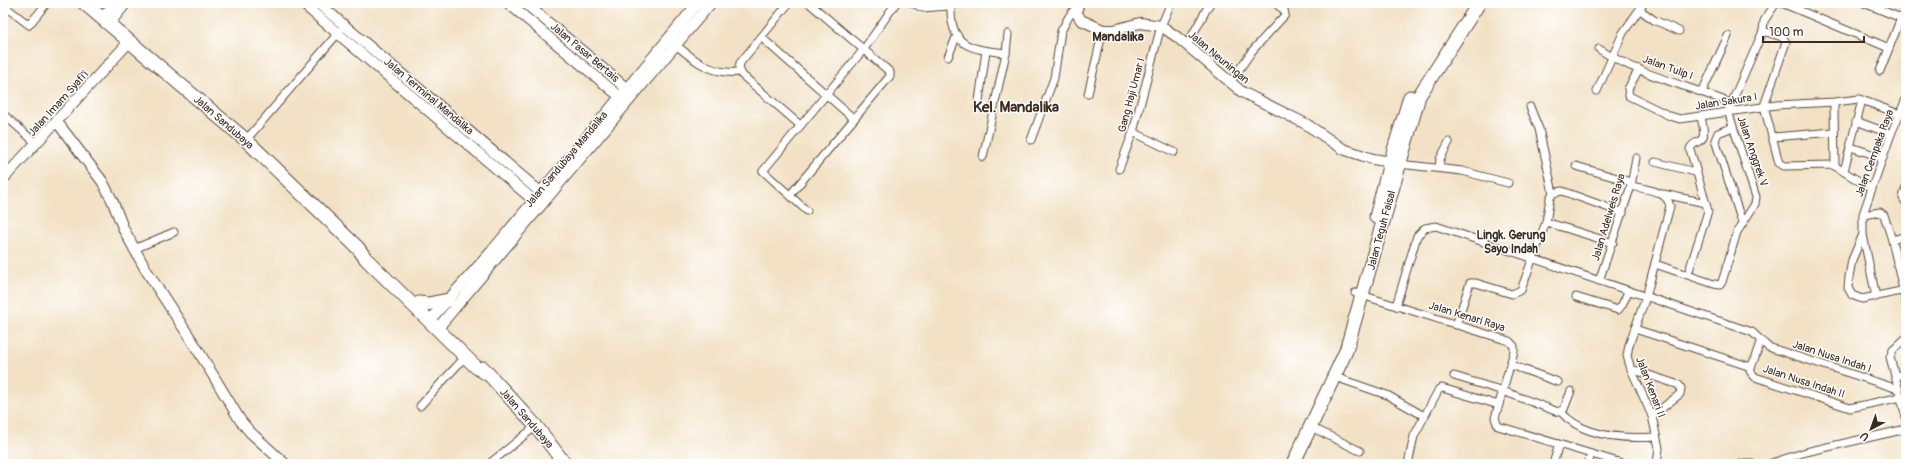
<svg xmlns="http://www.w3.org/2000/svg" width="1909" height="467" font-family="Pangolin,sans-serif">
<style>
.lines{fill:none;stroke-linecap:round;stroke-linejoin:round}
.street-casing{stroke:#564537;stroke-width:9}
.secondary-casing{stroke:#564537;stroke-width:12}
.highway-casing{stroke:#564537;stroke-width:15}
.street{stroke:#fff;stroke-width:7}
.secondary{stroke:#fff;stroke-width:10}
.highway{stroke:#fff;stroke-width:13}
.labels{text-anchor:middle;stroke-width:3;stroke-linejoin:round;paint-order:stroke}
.street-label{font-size:11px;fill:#3b2a1e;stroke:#fff}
.neighbourhood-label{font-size:12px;font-weight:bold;fill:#3b2a1e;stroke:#fff}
.quarter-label{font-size:13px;font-weight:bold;fill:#3b2a1e;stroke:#fff}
.district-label{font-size:15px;font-weight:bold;fill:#3b2a1e;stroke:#fff}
</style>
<rect width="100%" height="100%" fill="#fff"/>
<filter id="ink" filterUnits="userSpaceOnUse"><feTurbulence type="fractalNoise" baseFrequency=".025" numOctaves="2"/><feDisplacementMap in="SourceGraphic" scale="8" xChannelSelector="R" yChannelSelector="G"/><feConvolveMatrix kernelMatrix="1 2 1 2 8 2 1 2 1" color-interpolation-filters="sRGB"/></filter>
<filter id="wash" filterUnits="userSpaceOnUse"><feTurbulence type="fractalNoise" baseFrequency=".012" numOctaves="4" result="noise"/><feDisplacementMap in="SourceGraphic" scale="16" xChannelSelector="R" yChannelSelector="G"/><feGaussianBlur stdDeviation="0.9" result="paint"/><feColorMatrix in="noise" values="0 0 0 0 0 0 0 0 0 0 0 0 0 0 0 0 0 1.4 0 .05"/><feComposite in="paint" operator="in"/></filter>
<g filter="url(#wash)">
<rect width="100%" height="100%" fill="#f2e1c4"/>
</g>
<g filter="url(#ink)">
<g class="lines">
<g class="street-casing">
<g id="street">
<polyline points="789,3 740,63 739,68 742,75 800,125"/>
<polyline points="809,3 890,72 890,76 854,119"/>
<polyline points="912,3 923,8 947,6"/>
<path d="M951,3C949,47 969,49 1006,53"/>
<polyline points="1782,3 1889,48"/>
<polyline points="1864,3 1906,20"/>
<polyline points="3,5 29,25 47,3"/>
<polyline points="1640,10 1654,20 1679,31"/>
<polyline points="1763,31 1782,37 1786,42 1764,106 1779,163 1784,166 1833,165 1872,189"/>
<polyline points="762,38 854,119 790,195"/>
<path d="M676,45C696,62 713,75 740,72"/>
<polyline points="1187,45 1210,3"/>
<path d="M1599,49C1637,74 1688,86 1731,103"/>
<polyline points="948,57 957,35"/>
<polyline points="1639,69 1628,89 1629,96 1670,116 1680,119 1776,105 1835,102 1859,99 1899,114"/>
<polyline points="1880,71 1901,18"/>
<polyline points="1230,83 1252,51 1285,15 1284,10 1275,3"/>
<polyline points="1597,91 1623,33 1644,3"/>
<polyline points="1702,92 1728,36"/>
<polyline points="1088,94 1103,30"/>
<polyline points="1906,99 1891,134 1863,214 1863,234 1852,260 1849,277 1848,288 1852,295 1862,299 1906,290"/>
<polyline points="1530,107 1539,129 1553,193"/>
<polyline points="978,108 986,51"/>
<polyline points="3,114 37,144"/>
<polyline points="1856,121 1891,134"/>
<polyline points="1733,127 1718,133 1715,140 1742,222"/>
<polyline points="1133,132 1174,152"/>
<polyline points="1773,137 1834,132"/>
<polyline points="246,140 340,31"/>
<path d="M1031,140L1054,78L1061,31C1067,22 1068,14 1077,7"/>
<polyline points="1851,147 1883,158"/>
<polyline points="983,157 1006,53 1008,34"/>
<polyline points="1655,162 1695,172"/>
<polyline points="1399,164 1462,171 1508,183"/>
<polyline points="1576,166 1631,182"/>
<polyline points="1835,166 1834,107 1835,102"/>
<polyline points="1439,168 1440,159 1449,142"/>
<polyline points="1119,169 1133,132 1161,26 1171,3"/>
<polyline points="1844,171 1862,100"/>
<path d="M1631,186C1644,189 1667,190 1670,206L1646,297L1629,345L1627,356L1631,369L1652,416L1659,448L1657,464"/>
<polyline points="1906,187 1903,198 1906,203"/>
<polyline points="1663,194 1706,203"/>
<polyline points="807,211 763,171 864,49 896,3"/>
<polyline points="1863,215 1880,212 1884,215 1892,240 1906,303"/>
<polyline points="1546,222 1613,243"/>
<polyline points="1863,235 1876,297"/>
<polyline points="1892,240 1906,236"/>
<polyline points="134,249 174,232"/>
<polyline points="1655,264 1714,284 1720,285 1722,282 1737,232 1755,204 1756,197 1728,111 1763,31 1764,21 1776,3"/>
<polyline points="1897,265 1906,262"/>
<path d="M1688,274L1708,211L1690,149C1693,141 1701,143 1703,137C1705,131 1702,123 1701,117"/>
<polyline points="1599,281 1631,186 1636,158"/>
<polyline points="1355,293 1509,341 1514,346 1514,351 1495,418 1498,426 1625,464"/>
<polyline points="1576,297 1618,310 1622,305 1628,292"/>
<polyline points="1396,306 1417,236 1425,228 1436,226 1752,332 1768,347 1898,389"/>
<polyline points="1456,325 1470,283 1476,283 1512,294 1521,290 1546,222 1550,198 1553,193 1562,191 1623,213"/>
<polyline points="1635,329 1751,367"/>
<polyline points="1906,338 1893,350 1890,357 1906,417"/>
<polyline points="1761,340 1750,371 1755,377 1850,408 1901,397"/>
<polyline points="1511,365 1558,382"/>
<polyline points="1631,369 1679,385 1681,388 1680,394 1652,416"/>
<polyline points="1454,376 1503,391 1558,412 1564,409 1571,391"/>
<polyline points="1896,376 1906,374"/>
<polyline points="1335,377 1387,395 1424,416"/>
<polyline points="420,406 465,357"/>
<path d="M1561,412C1583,437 1625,439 1655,437"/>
<polyline points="1311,427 1360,451"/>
<polyline points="489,464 536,426"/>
<polyline points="1408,464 1414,436 1439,389 1442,388 1499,405"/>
<polyline points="1553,464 1559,444"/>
<polyline points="1588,464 1591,454"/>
<polyline points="1741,464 1752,464"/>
<polyline points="1769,464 1806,452 1906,429"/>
<polyline points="1903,464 1906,463"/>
</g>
</g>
<g class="secondary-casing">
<g id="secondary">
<polyline points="302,3 538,204"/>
<polyline points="318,3 545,196"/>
<polyline points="508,3 625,101"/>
<polyline points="525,3 632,93"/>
<polyline points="1079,3 1076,12 1081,20 1103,30 1114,30 1140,23 1161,26 1177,37 1242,92 1306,124 1343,149 1373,159 1397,163"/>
<polyline points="102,18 115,3"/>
<polyline points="109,24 126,3"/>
<polyline points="57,122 102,181 112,200 124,230 146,270 196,347 240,420 250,432 285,464"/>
<polyline points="3,179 130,41"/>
<polyline points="429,321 491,252 698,3"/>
<polyline points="437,329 711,3"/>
</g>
</g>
<g class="highway-casing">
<g id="highway">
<polyline points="84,3 246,140 358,248 366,259 476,367 487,374"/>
<polyline points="1376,217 1390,163 1410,97"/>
<polyline points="419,303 428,304 448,300"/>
<polyline points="483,368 536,426 565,464"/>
<polyline points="1293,464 1346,351 1419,96 1479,3"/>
</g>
</g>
<use href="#street" class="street"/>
<use href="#secondary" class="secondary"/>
<use href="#highway" class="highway"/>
</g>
</g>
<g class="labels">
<g class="street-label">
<text transform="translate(585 52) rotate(40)" y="4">Jalan Pasar Bertais</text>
<text transform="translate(1219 57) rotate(40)" y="4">Jalan Neuningan</text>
<text transform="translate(1668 67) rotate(20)" y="4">Jalan Tulip I</text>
<text transform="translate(1131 95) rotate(-75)" y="4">Gang Haji Umar I</text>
<text transform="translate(429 96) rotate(40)" y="4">Jalan Terminal Mandalika</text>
<text transform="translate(1726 101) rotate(-9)" y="4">Jalan Sakura I</text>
<text transform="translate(58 103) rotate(-48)" y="4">Jalan Imam Syafi'i</text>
<text transform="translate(224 122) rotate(41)" y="4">Jalan Sandubaya</text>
<text transform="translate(1753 151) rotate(71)" y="4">Jalan Anggrek V</text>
<text transform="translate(1874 153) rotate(-70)" y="4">Jalan Cempaka Raya</text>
<text transform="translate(566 159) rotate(-50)" y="4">Jalan Sandubaya Mandalika</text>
<text transform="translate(1608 217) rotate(-73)" y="4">Jalan Adelweis Raya</text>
<text transform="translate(1381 230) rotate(-75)" y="4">Jalan Teguh Faisal</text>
<text transform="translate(1467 316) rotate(17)" y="4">Jalan Kenari Raya</text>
<text transform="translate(1832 356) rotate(18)" y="4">Jalan Nusa Indah I</text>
<text transform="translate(1804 381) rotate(18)" y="4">Jalan Nusa Indah II</text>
<text transform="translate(1651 387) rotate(69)" y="4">Jalan Kenari II</text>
<text transform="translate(527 418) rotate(49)" y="4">Jalan Sandubaya</text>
</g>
<g class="neighbourhood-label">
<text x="1511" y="239">Lingk. Gerung<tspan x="1511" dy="14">Sayo Indah</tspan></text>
</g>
<g class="quarter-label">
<text x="1118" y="41">Mandalika</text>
</g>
<g class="district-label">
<text x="1016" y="112">Kel. Mandalika</text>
</g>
</g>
<rect width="1909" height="467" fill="none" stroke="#fff" stroke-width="16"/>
<g transform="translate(1871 429) rotate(221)" stroke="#ffffff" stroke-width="3" paint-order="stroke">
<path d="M0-3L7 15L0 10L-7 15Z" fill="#3b2a1e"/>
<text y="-6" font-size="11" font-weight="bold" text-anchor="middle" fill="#3b2a1e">U</text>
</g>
<path d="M1763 36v6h101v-6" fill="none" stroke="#3b2a1e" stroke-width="2"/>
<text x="1769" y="36" font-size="12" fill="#3b2a1e" stroke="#ffffff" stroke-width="3" paint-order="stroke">100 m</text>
</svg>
